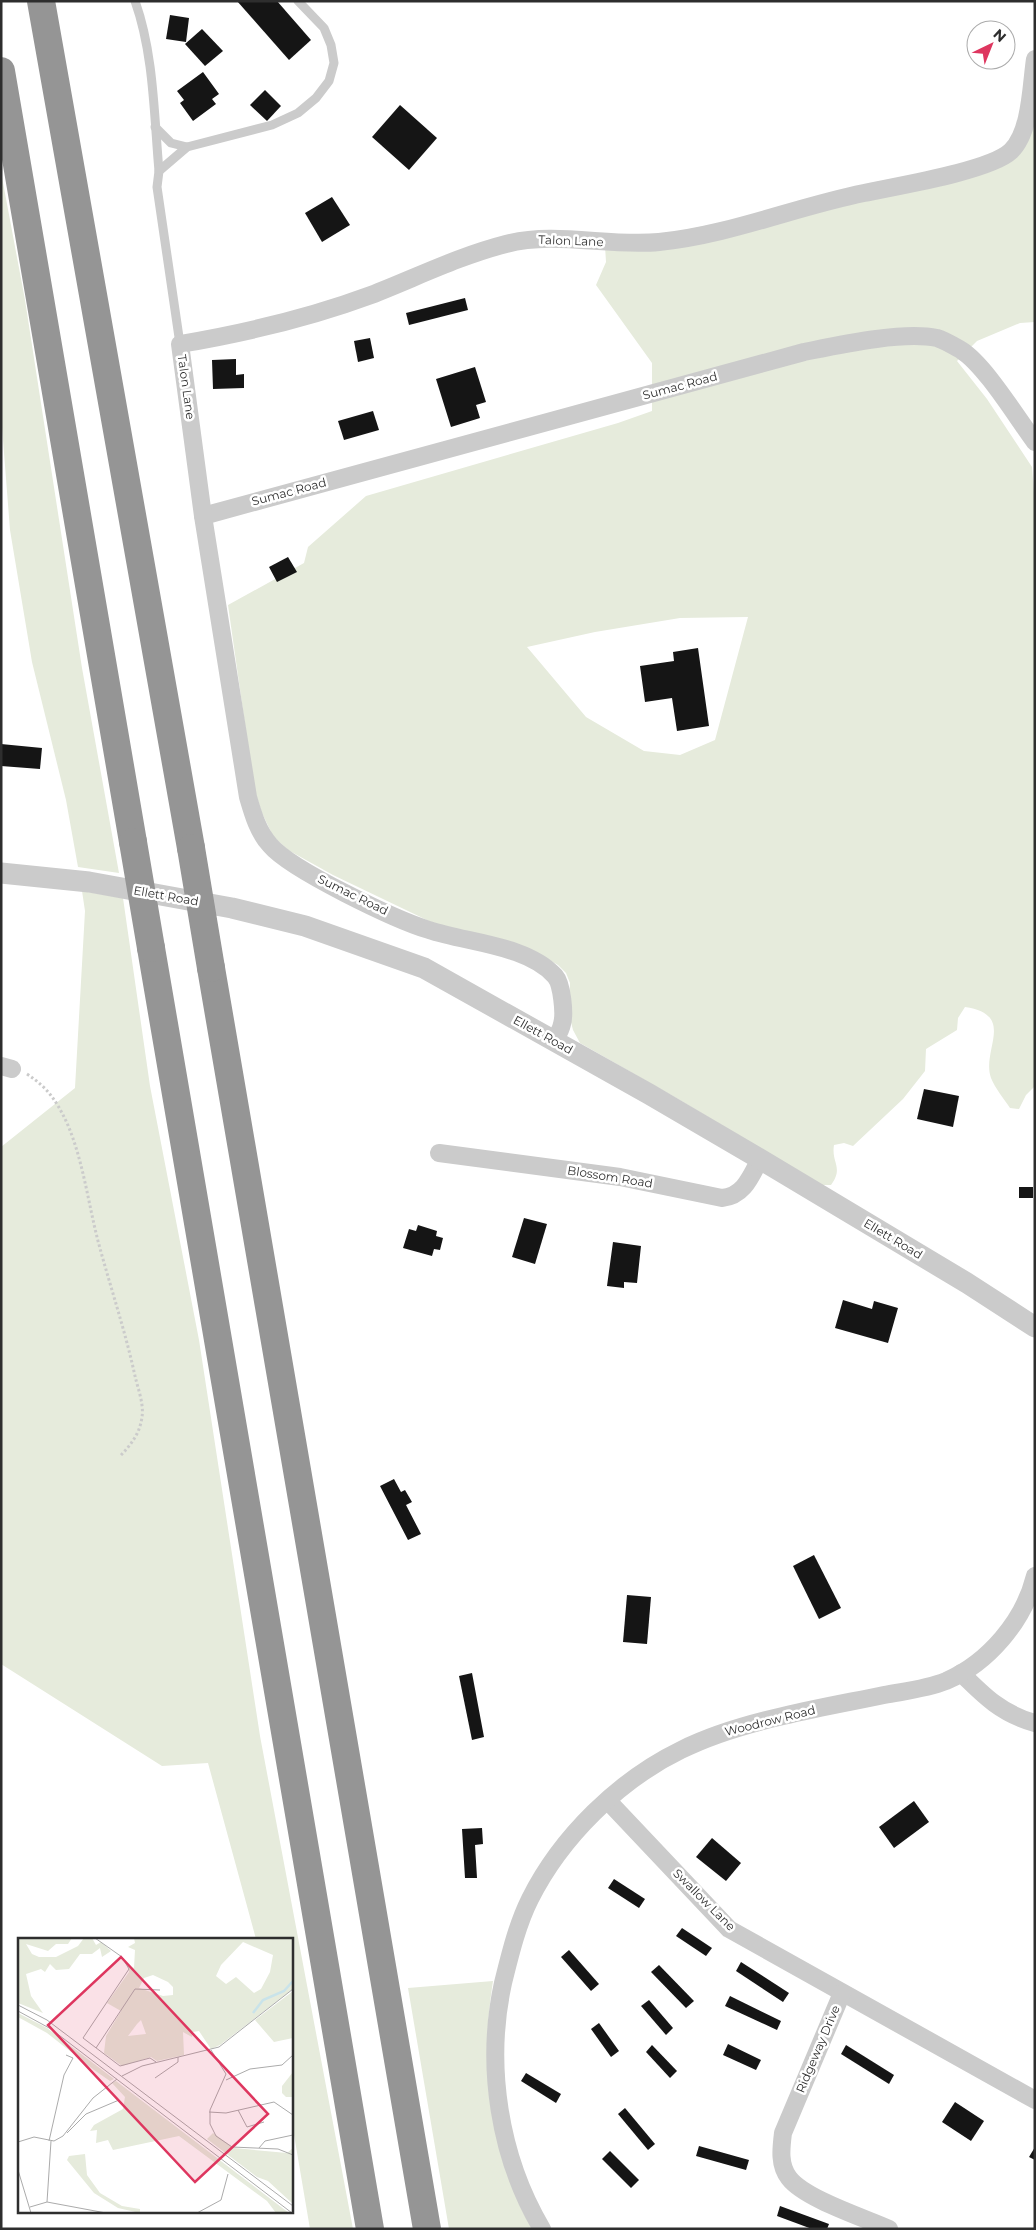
<svg xmlns="http://www.w3.org/2000/svg" width="1036" height="2230" font-family="Montserrat,sans-serif">
<style>
.green{fill:#e6ebdc;fill-rule:evenodd}
.building{fill:#151515}
.lines{fill:none;stroke-linecap:round;stroke-linejoin:round}
.path{stroke:#cbcbcb;stroke-width:3;stroke-dasharray:2.5 2.5;stroke-linecap:butt}
.service{stroke:#cbcbcb;stroke-width:9}
.minor{stroke:#cbcbcb;stroke-width:18}
.tertiary{stroke:#cbcbcb;stroke-width:21}
.motorway{stroke:#959595;stroke-width:28}
.motorway-bridge{stroke:#959595;stroke-width:28}
.labels{text-anchor:middle;stroke-width:5;stroke-linejoin:round;paint-order:stroke}
.street-label{font-size:12px;fill:#2e2e2e;stroke:#fff}
.inset-river{fill:none;stroke:#c9e3ea;stroke-width:2.5}
.inset-road{fill:none;stroke:#ababab;stroke-width:1}
.view{fill:#de365f;fill-opacity:0.15;stroke:#de365f;stroke-width:2.5}
.inset-edge{fill:none;stroke:#2e2e2e;stroke-width:2.5}
</style>
<rect width="100%" height="100%" fill="#fff"/>
<g class="green">
<path d="M1035,111V322L1020,323L977,341L957,361L987,399L1032,467L1035,506V1086L1026,1095L1019,1109L1010,1108C1004,1099 995,1088 991,1078C981,1050 1017,1015 965,1007L958,1018L957,1030L926,1049L925,1071L903,1099L853,1146L844,1143L834,1145C831,1163 844,1167 831,1185H822L678,1099L580,1043L573,1030L569,1014L570,983L566,973L558,965L541,955L433,923L333,875L288,850L273,836L262,813L254,788L228,605L304,563L308,547L366,496L618,423L652,411V363L596,285L606,262L605,246L997,167ZM748,617L715,740L680,755L644,751L586,717L527,647L595,632L680,618Z"/>
<polygon points="1,172 25,300 82,668 119,873 78,867 66,800 32,662 10,530 1,414"/>
<polygon points="82,891 123,898 150,1086 199,1340 260,1736 353,2229 310,2229 291,2117 291,1939 256,1939 208,1763 162,1766 1,1664 1,1147 75,1088 85,911"/>
<path d="M493,1981C479,2071 489,2147 532,2229H449L408,1988Z"/>
</g>
<g class="building">
<polygon points="237,1 277,1 311,40 289,60"/>
<polygon points="170,15 189,18 186,42 166,39"/>
<polygon points="202,29 223,51 205,66 185,44"/>
<polygon points="203,72 219,94 212,99 216,104 193,121 180,103 184,100 177,91"/>
<polygon points="265,90 281,106 267,121 250,105"/>
<polygon points="400,105 437,138 409,170 372,137"/>
<polygon points="332,197 350,225 322,242 305,213"/>
<polygon points="465,298 468,310 409,325 406,313"/>
<polygon points="370,338 374,358 358,362 354,341"/>
<polygon points="236,359 236,375 244,374 244,388 213,389 212,360"/>
<polygon points="475,367 486,402 476,405 480,418 451,427 436,379"/>
<polygon points="373,411 379,430 344,440 338,421"/>
<polygon points="288,557 297,572 277,582 269,567"/>
<polygon points="698,648 709,726 677,731 672,698 645,702 640,666 674,661 673,652"/>
<polygon points="1,744 42,748 40,769 1,766"/>
<polygon points="924,1089 959,1096 953,1127 917,1119"/>
<rect x="1019" y="1187" width="14" height="11"/>
<polygon points="524,1218 547,1224 535,1264 512,1257"/>
<polygon points="418,1225 437,1231 436,1236 443,1238 440,1250 434,1249 432,1256 403,1248 409,1229 416,1231"/>
<polygon points="613,1242 641,1246 637,1283 624,1282 624,1288 607,1286"/>
<polygon points="843,1300 872,1309 874,1301 898,1308 888,1343 835,1328"/>
<polygon points="394,1479 401,1492 405,1490 412,1502 406,1505 421,1534 408,1540 380,1486"/>
<polygon points="814,1555 841,1608 819,1619 793,1566"/>
<polygon points="627,1595 651,1597 647,1644 623,1642"/>
<polygon points="472,1673 484,1737 472,1740 459,1676"/>
<polygon points="914,1801 929,1822 894,1848 879,1827"/>
<polygon points="482,1828 483,1844 475,1845 477,1878 465,1878 462,1829"/>
<polygon points="712,1838 741,1863 726,1881 696,1857"/>
<polygon points="614,1879 645,1899 639,1908 608,1888"/>
<polygon points="682,1928 712,1948 706,1956 676,1936"/>
<polygon points="569,1950 599,1984 591,1991 561,1957"/>
<polygon points="741,1962 789,1993 783,2002 736,1971"/>
<polygon points="659,1965 694,2001 686,2008 651,1972"/>
<polygon points="730,1996 781,2021 777,2030 725,2006"/>
<polygon points="649,2000 673,2028 666,2035 641,2006"/>
<polygon points="599,2023 619,2051 611,2057 591,2029"/>
<polygon points="728,2044 761,2060 756,2070 723,2055"/>
<polygon points="652,2045 677,2071 670,2078 646,2052"/>
<polygon points="846,2045 894,2075 889,2084 841,2054"/>
<polygon points="526,2073 561,2094 556,2103 521,2081"/>
<polygon points="955,2102 984,2121 971,2141 942,2122"/>
<polygon points="625,2108 655,2144 648,2150 618,2114"/>
<polygon points="699,2146 749,2160 746,2170 696,2156"/>
<polygon points="1035,2147 1035,2160 1029,2157"/>
<polygon points="610,2151 639,2180 631,2188 602,2159"/>
<polygon points="780,2206 829,2224 827,2229 812,2229 777,2216"/>
</g>
<g class="lines">
<path class="path" d="M27,1074C48,1088 56,1100 67,1123C83,1160 88,1202 98,1241C110,1286 125,1330 135,1376C138,1389 144,1404 142,1417C140,1433 131,1445 120,1456"/>
<g class="service">
<path d="M135,1C154,54 154,116 159,171L157,187L180,344"/>
<polyline points="155,127 171,143 187,147"/>
<polyline points="159,171 187,147 272,125 298,113 316,98 329,81 334,63 331,45 324,28 298,1"/>
</g>
<g class="minor">
<path d="M203,516L804,352C839,345 902,331 937,338C944,340 954,346 961,350C985,365 1017,418 1035,442"/>
<path d="M554,1041C557,1036 561,1030 562,1024C565,1014 562,984 555,976C527,945 468,943 429,930C396,920 291,870 270,845C258,832 253,814 248,797L203,516L180,344C245,333 309,318 371,295C415,278 459,256 506,244C556,231 608,247 659,242C729,235 795,207 864,193C896,186 990,171 1011,151C1031,132 1031,85 1035,59"/>
<polyline points="1,1066 12,1069"/>
<path d="M439,1153L620,1177L722,1198C744,1196 751,1176 760,1159"/>
<path d="M961,1673C984,1696 1002,1714 1035,1723"/>
<polyline points="608,1801 729,1929 1035,2100"/>
<path d="M842,1993L783,2133C781,2149 779,2165 789,2178C805,2199 865,2218 889,2229"/>
<path d="M542,2229C499,2157 485,2065 503,1983C510,1955 517,1925 530,1899C561,1837 619,1780 681,1750C713,1734 748,1724 783,1716C816,1708 850,1702 884,1695C905,1691 926,1689 946,1681C988,1663 1024,1621 1035,1576"/>
</g>
<polyline class="tertiary" points="1,873 89,882 232,908 305,926 424,968 649,1094 760,1159 967,1283 1035,1327"/>
<g class="motorway">
<polyline points="41,1 191,848"/>
<polyline points="1,71 133,842"/>
<polyline points="151,948 370,2229"/>
<polyline points="211,968 427,2229"/>
</g>
<g class="motorway-bridge">
<polyline points="133,842 151,948"/>
<polyline points="191,848 211,968"/>
</g>
</g>
<g class="labels">
<g class="street-label">
<text transform="translate(571 241) rotate(2)" y="4">Talon Lane</text>
<text transform="translate(680 386) rotate(-15)" y="4">Sumac Road</text>
<text transform="translate(186 387) rotate(82)" y="4">Talon Lane</text>
<text transform="translate(289 492) rotate(-15)" y="4">Sumac Road</text>
<text transform="translate(353 895) rotate(26)" y="4">Sumac Road</text>
<text transform="translate(166 896) rotate(10)" y="4">Ellett Road</text>
<text transform="translate(543 1035) rotate(29)" y="4">Ellett Road</text>
<text transform="translate(610 1177) rotate(9)" y="4">Blossom Road</text>
<text transform="translate(893 1239) rotate(31)" y="4">Ellett Road</text>
<text transform="translate(770 1721) rotate(-14)" y="4">Woodrow Road</text>
<text transform="translate(704 1900) rotate(45)" y="4">Swallow Lane</text>
<text transform="translate(818 2049) rotate(-67)" y="4">Ridgeway Drive</text>
</g>
</g>
<g transform="translate(18 1938)">
<rect width="275" height="275" fill="#fff"/>
<path d="M0,0H54L50,6H38L30,13L8,6L14,16L21,19H38L60,8L66,0H74L78,7L83,4L93,13L84,19L82,10L74,16H62L51,31L38,32L32,26L27,34L23,31L8,36L13,58L25,75L0,65ZM116,0L275,1V51L202,107L193,111L181,93L175,94L174,99L165,94L166,117L139,123L133,119L104,128L86,115L88,98L103,73L89,65L111,34L110,27L116,30L117,12L110,9L117,5ZM225,4L255,17L252,34L243,51L236,55L218,39L208,46L198,38L203,27ZM135,37L150,44L155,49V57L145,58L121,50L126,40ZM123,82L128,96L110,98L119,86ZM275,53V100L256,104L237,82ZM0,75L29,90L96,141L92,143L76,132L29,95L0,79ZM275,134V159H268L264,155V148ZM98,143L271,275H258L249,263L161,198L95,212L90,202L78,205L79,192L72,193L76,187L105,171L107,159L94,145ZM195,195L216,210L269,215L275,210V266L250,243L239,239L189,201ZM67,216L69,237L82,255L104,268L122,271V275L100,270L76,255L49,222L51,218Z" fill="#e6ebdc" fill-rule="evenodd"/>
<path class="inset-river" d="M235,75L245,62L266,53L275,43"/>
<path class="inset-road" d="M77,0L104,19L111,31L65,100L102,128L132,120L138,124M0,67L29,82L275,268M0,73L33,91L274,275M78,110L117,51L142,52M193,112L208,136L192,172V186L198,198L214,209L260,211L275,217M104,138L124,128L201,109L275,51M137,140L160,124V119M208,142L232,131L264,127L275,117M220,172L229,189L246,184M191,174L208,175L256,164L275,177M49,195L68,176L101,162M31,203L46,137L55,120L48,117M0,204L16,199L36,203L45,198L75,160L99,141M241,210L247,203L275,197M0,232L13,275M29,264L33,203M12,269L29,264L88,275M179,275L203,262L210,236"/>
<path class="view" d="M103,19L250,176L177,244L30,87Z"/>
<rect width="275" height="275" class="inset-edge"/>
</g>
<rect width="1036" height="2230" fill="none" stroke="#2e2e2e" stroke-width="5"/>
<g transform="translate(991 45) rotate(43)"><circle r="24" fill="#ffffff" stroke="#ababab"/>
<path d="M0-4L9 19L0 12L-9 19Z" fill="#de365f"/>
<text y="-8" font-size="14" font-weight="bold" text-anchor="middle" fill="#2e2e2e">N</text>
</g>
</svg>
